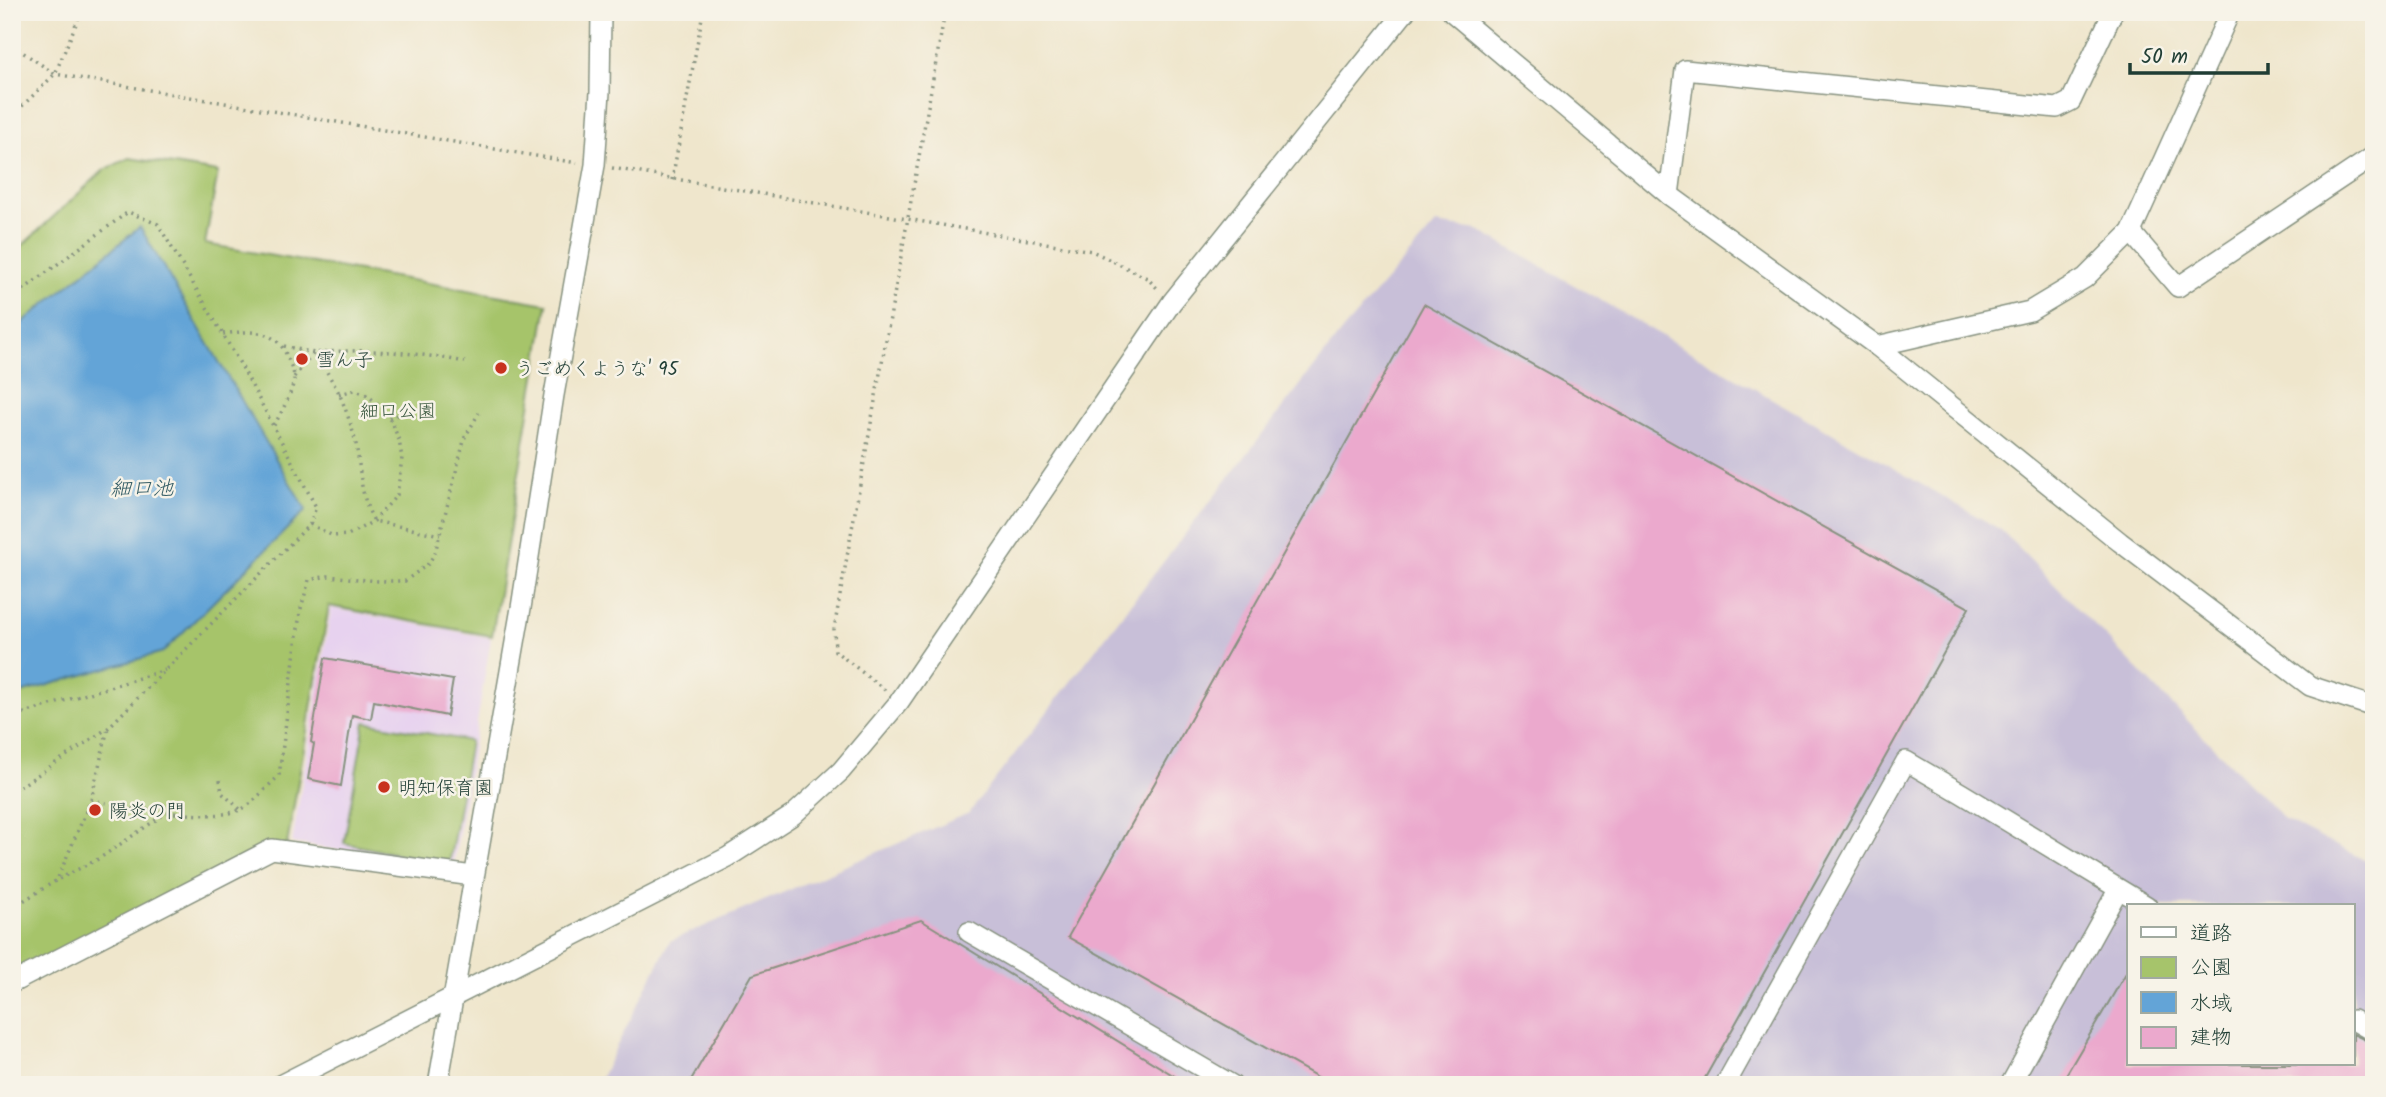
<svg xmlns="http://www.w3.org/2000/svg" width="2386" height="1097" font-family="Kalam,'Klee One',sans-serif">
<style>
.built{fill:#e7d2ef}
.industrial{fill:#c8bfd8;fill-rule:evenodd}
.green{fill:#a6c46b;stroke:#628050;stroke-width:2}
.water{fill:#63a4d7;stroke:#417086;stroke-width:2}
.building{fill:#eba9cd}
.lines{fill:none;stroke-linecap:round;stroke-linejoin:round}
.minor-casing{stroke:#879280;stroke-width:22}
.path{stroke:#879280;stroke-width:3.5;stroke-dasharray:2 5;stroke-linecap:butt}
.minor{stroke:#fff;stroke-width:19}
.poi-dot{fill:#c8321e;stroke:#f7f3e8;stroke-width:2.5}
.labels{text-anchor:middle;stroke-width:5;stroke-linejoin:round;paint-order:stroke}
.poi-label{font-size:19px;fill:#1f3d34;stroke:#f7f3e8;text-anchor:start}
.park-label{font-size:19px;fill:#3a583f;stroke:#f7f3e8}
.water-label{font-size:21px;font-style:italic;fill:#335c65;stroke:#f7f3e8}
</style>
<rect width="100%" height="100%" fill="#f7f3e8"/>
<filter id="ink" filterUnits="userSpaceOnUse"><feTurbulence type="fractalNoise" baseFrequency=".0143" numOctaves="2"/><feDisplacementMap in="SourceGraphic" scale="14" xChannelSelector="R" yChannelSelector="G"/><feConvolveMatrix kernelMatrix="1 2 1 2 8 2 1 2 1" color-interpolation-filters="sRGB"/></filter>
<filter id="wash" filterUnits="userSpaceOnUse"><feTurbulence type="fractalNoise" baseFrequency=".00686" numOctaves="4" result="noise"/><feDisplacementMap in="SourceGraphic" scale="28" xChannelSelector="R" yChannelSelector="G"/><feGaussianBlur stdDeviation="1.57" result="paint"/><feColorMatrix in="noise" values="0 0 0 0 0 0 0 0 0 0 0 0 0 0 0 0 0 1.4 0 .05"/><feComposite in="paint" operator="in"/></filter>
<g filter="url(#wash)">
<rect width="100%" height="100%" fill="#efe6cc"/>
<polygon class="built" points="331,608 491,638 453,869 292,843"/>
<path class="industrial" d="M1436,224L1478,230L2001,530L2284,819L2374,865V1085H597L670,941L969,813L1343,330ZM2129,906H2353V1064H2129Z"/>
<g class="green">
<polygon points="129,158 218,172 205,244 547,304 492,636 329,606 287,845 12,974 12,699 23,692 139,228 12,331 12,255 104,170"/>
<polygon points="365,722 470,741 449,865 344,843"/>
</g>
<polygon class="water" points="140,227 306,510 163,652 24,692 12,699 12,331"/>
<g id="blocks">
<g class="building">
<polygon points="1424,304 1969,608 1701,1085 1332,1085 1068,937"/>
<polygon points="325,658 453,680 447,716 374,701 371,719 352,715 341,786 308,779 314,744 311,742"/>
<polygon points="921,920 1189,1085 688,1085 752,975"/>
<polygon points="2129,968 2129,1064 2353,1064 2353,1034 2374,1044 2374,1085 2060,1085"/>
</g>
</g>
</g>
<g filter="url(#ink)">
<use href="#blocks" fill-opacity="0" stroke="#879280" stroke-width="2"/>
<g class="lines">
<g class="minor-casing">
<g id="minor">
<polyline points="1452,12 1669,195 1877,346 2120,542 2310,686 2374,707"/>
<polyline points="1669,195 1685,70 2057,108 2071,101 2113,12"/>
<polyline points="2131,232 2178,287 2374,156"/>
<polyline points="1877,346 2030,311 2085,278 2131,232 2230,12"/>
<polyline points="969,932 1232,1085"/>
<polyline points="12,983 272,849 473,876"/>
<polyline points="2353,1020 2374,1032"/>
<polyline points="280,1085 728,857 793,815 841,771 899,702 1172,302 1405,12"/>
<polyline points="438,1085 521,608 554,395 595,165 600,92 601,12"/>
<polyline points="1725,1085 1906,761 1961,793 2147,906"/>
<polyline points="2010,1085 2118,890"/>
</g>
</g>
<g class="path">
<polyline points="12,45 55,74 577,163"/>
<polyline points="12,116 55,74 81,12"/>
<polyline points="612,168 1092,251 1147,278 1160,291"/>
<polyline points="672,180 703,12"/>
<polyline points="12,298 128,212 158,224 242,367 316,507 310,524 108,728 12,792"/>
<path d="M223,334C251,330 278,329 288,359C290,364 293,370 294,375C295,389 280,415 273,427"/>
<polyline points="284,346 314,353"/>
<path d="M322,352C322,368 331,378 338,391C344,404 349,419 353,432C362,462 357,491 374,521L440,535"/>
<path d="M294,377L314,353C364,348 415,352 465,362"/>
<polyline points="389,418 404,413"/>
<polyline points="310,524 333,536 348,535 374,521 397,495 402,458 399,440 392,423 381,406 364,393 355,390 339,394"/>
<polyline points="885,690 835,651 834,629 945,12"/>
<polyline points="12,721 18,715 165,670"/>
<polyline points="220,780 222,793 240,809"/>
<path d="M91,800C122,806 214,824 242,809C255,802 267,786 279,776L300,612L309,580L328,576L378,581H405L428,564L435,553L465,437L479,413"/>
<polyline points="59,879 100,858 166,813"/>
<polyline points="12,908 57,880 91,800 108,728"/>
</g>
<use href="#minor" class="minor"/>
</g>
</g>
<g class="poi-dot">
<circle cx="302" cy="359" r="7"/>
<circle cx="501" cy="368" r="7"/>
<circle cx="384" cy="787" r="7"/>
<circle cx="95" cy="810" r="7"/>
</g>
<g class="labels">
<g class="poi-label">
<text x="316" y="366">雪ん子</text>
<text x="515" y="375">うごめくような' 95</text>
<text x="398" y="794">明知保育園</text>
<text x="109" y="817">陽炎の門</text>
</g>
<g class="park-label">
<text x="398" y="417">細口公園</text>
</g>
<g class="water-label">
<text x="142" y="495">細口池</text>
</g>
</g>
<rect width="2386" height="1097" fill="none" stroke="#f7f3e8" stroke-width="42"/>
<rect x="2127" y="904" width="228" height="161" fill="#f7f3e8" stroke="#a1aaa0" stroke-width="2"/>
<rect x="2141" y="927" width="35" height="10" fill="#ffffff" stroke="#a1aaa0" stroke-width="2"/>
<text x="2190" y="940" font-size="21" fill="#1f3d34">道路</text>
<rect x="2141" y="957" width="35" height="21" fill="#a6c46b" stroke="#a1aaa0" stroke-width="2"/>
<text x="2190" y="974" font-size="21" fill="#1f3d34">公園</text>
<rect x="2141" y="992" width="35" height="21" fill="#63a4d7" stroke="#a1aaa0" stroke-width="2"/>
<text x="2190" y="1010" font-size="21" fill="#1f3d34">水域</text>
<rect x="2141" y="1027" width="35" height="21" fill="#eba9cd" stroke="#a1aaa0" stroke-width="2"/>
<text x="2190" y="1044" font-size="21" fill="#1f3d34">建物</text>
<path d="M2130 63v10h138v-10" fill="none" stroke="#1f3d34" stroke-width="3.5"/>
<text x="2141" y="63" font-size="21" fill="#1f3d34" stroke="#f7f3e8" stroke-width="5" paint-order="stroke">50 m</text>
</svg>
